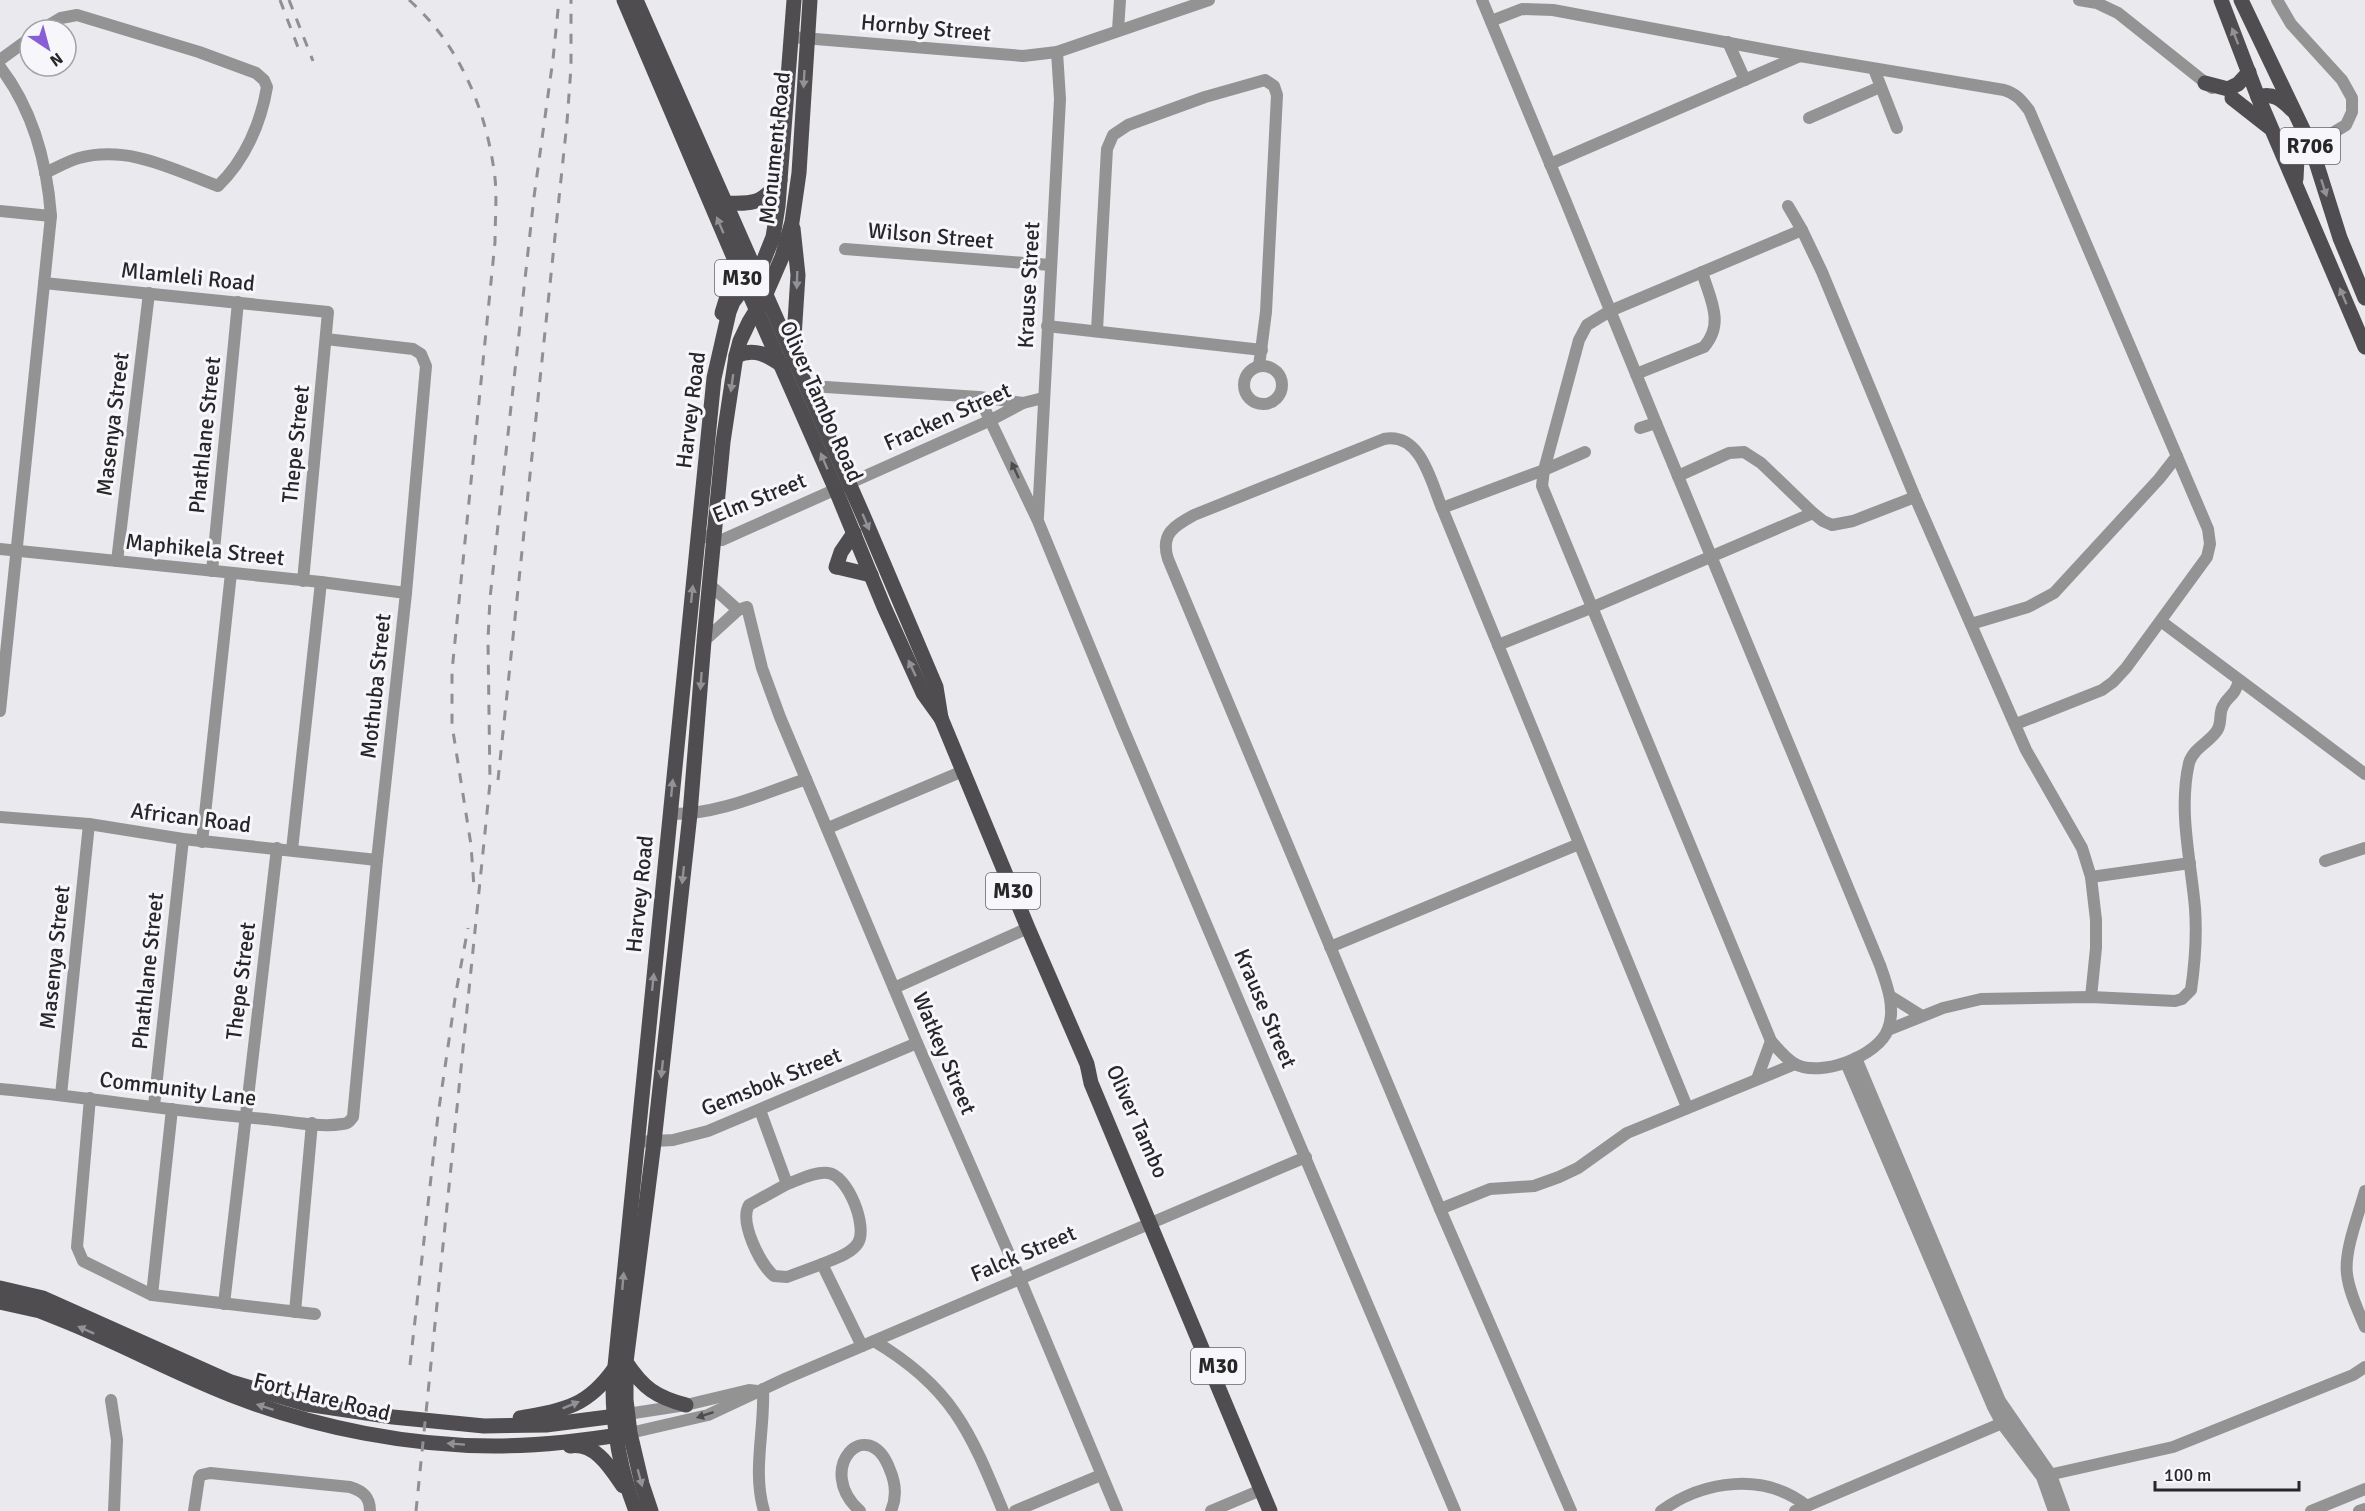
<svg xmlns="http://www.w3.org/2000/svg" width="2365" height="1511" font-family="Signika,sans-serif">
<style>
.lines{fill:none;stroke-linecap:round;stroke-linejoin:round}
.minor{stroke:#949394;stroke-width:12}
.major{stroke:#504d50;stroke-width:15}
.rail{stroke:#909093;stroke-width:3;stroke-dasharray:10 10;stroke-linecap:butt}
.oneway{fill:#929194}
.oneway2{fill:#4d4d4e}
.labels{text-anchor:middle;stroke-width:6;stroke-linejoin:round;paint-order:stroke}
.shield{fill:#f6f6fb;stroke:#656567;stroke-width:1.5}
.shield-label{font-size:21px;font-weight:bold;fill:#272728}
.street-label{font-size:22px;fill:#272728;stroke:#f6f6fb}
</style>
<rect width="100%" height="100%" fill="#e9e9ee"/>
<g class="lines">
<g class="minor">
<path d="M1482,0C1541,141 1599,281 1656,423L1880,965C1887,985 1896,1008 1888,1029C1879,1056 1820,1078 1795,1064C1786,1059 1778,1049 1771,1041L1542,486L1544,470L1579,340L1587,325L1610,311L1802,230"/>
<polyline points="2079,0 2097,3 2118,13 2212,88"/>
<polyline points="2277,0 2291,24 2342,80 2352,98 2352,112 2346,125 2311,146"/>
<path d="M1491,21L1522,9L1553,10L1800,56L2004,90C2017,94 2021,100 2029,110L2208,529L2210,544L2207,557L2126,668L2113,682L2102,690L2016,724"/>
<path d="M41,30L61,18L77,15L199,52L256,73L264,80L267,87C261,123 245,160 218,186C172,169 129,145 79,158C68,161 56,168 45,173"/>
<polyline points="1118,30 1120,0"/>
<polyline points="791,37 1023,56 1057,52 1209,0"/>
<polyline points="1728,42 1745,80"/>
<polyline points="0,60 30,38"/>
<path d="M0,67C33,110 47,163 51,216L0,711"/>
<polyline points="1874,69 1897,128"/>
<polyline points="1809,118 1880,87"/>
<polyline points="1550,164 1800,56"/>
<polyline points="1788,206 1802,230 1822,272 1915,497 2026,750 2082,848 2091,877 2096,920 2096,948 2091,997"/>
<polyline points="0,211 51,216"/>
<polyline points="845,249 1050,265"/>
<polyline points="44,283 328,312 303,581"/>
<polyline points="1047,326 1262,350"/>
<polyline points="1097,330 1107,149 1113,135 1128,125 1205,97 1265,80 1274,86 1277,95 1266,312 1259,366"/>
<circle cx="1263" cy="385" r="19"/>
<path d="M1636,374L1704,347C1725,323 1710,299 1702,272"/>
<polyline points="826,387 979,397 1023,403"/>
<polyline points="979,397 1038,521 1123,728 1455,1511"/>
<polyline points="1640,428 1656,423"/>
<polyline points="1678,476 1729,453 1744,452 1761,463 1813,513 1823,521 1832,525 1853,521 1915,497"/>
<polyline points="1442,508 1544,470 1585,452"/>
<polyline points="1038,517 1060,99 1057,52"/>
<polyline points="698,533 713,540 722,540 991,420 1023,403 1043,398"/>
<polyline points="0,549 321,582 406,593"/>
<polyline points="117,561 149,293"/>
<polyline points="212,571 238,302"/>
<polyline points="709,584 738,610"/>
<polyline points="2162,622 2365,774"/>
<polyline points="1971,624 2028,607 2054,593 2159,479 2177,456"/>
<polyline points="704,641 738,610 747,607 762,668 780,717 917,1043 1020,1279 1117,1511"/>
<polyline points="1498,645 1591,608 1813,513"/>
<path d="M670,814C717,815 762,794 806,779"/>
<polyline points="0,817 89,824 183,839 377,860"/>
<polyline points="828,828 963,771"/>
<polyline points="202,842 231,573"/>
<polyline points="292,850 321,582"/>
<polyline points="2325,861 2365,848"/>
<polyline points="2091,877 2190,863"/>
<polyline points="1330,947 1579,844"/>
<polyline points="894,988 1028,928"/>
<polyline points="1890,996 1922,1016"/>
<path d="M1888,1030L1943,1008L1981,999L2091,997L2175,1001L2182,999L2191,990C2195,963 2197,936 2195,908C2191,861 2178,811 2189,763C2193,749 2208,743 2216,732C2223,724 2218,715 2223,706C2228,695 2235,697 2239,680"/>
<polyline points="1856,1058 2000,1401 2051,1475 2064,1511"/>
<polyline points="1846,1063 1993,1407 2002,1424 2042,1477 2054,1511"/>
<polyline points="1757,1079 1771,1041"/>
<path d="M0,1089C88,1097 176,1112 265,1119C288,1121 320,1128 342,1124C348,1124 350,1121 353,1117L377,860L406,593L426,366L421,354L413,349L326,339"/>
<polyline points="61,1095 89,824"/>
<polyline points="90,1098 77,1247 83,1261 152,1295 315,1314"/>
<polyline points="154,1106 183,839"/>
<path d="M760,1110L787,1184C799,1180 815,1171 828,1173C848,1175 868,1227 858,1243C851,1254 834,1259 822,1264L862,1346"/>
<polyline points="636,1142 673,1140 708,1131 917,1043"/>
<path d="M787,1184L749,1205C739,1222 760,1264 774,1276L787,1277L822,1264"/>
<path d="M2365,1191C2359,1214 2344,1250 2347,1274C2349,1292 2358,1310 2365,1327"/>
<polyline points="1440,1209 1490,1189 1534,1186 1559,1177 1578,1168 1627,1133 1795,1064"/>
<polyline points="152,1295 172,1109"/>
<polyline points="224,1304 277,848"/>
<polyline points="295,1312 312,1123"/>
<path d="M874,1341C952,1387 970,1431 1003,1511"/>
<path d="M763,1389C765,1430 752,1471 764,1511"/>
<polyline points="111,1400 117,1440 114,1511"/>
<polyline points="627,1414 686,1405 749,1390 757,1391"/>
<polyline points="630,1433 708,1415 787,1378 1306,1157"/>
<polyline points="2044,1476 2173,1447 2353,1375 2365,1367"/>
<path d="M194,1511L199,1478L201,1475L210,1473L350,1487C363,1491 370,1497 370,1511"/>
<path d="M860,1511C813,1469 868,1411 890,1470C896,1484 897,1497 891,1511"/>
<polyline points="1015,1511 1101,1475"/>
<polyline points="1211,1511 1261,1490"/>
<path d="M1571,1511L1440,1209L1168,559C1160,534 1174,526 1194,515L1384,439C1421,432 1431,482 1442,508L1687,1107"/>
<path d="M1661,1511C1704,1480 1764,1472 1807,1506"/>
<polyline points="1795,1511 2007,1421"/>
<polyline points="2311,1511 2365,1489"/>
<polyline points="2359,1511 2365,1509"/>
</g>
<g class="major">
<polyline points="624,0 746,286 835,488 884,607 923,693 941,718"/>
<polyline points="636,0 863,515 936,687 941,718 1028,928 1087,1064 1091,1083 1270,1511"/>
<polyline points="2221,0 2258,97 2365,347"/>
<polyline points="2241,0 2311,146 2340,238 2365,298"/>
<polyline points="2205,83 2228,89 2238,84 2249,72"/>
<path d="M2258,97C2273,92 2282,100 2292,110"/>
<polyline points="2232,98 2269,127"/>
<polyline points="2296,179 2297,158 2311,146"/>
<path d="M725,203C754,204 762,204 780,180"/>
<polyline points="722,313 737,264"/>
<polyline points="793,353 798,275 793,228"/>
<path d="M736,356C755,347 767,355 783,366"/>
<polyline points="836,567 841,552 854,533"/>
<polyline points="837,567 871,575"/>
<polyline points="0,1288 43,1298 231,1382 306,1404 393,1417 484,1426 546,1425 624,1415"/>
<path d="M0,1302L40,1311L60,1319C121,1343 178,1375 239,1398C317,1428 411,1446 494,1446C537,1446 582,1441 625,1434"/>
<path d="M626,1362C643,1388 656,1397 686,1405"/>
<path d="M520,1418C564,1410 587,1407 614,1369"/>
<path d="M570,1446C595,1442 610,1467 623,1486"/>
<path d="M636,1511C620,1471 613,1429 613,1386L714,378L729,312L733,302L763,262L773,237L778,206L794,0"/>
<polyline points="651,1511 642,1484 630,1433 626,1400 626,1362 654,1142 690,814 704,641 723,442 736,356 740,341 749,322 765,296 782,257 792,222 799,173 810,0"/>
</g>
<g class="rail">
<polyline points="280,0 299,50"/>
<polyline points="289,0 313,61"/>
<path d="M409,0C460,45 487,111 495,178C497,199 495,221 495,242L452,671V725L471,845L474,887"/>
<polyline points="498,780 567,122 571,67 571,0"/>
<polyline points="410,1365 438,1115 456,992 468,928"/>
<polyline points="416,1511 490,783 488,640 490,598 534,197 553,59 559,0"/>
</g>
</g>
<defs><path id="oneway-solid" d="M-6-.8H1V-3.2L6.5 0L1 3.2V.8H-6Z" transform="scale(1.5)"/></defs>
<g class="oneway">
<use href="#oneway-solid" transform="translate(2235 36) rotate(-111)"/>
<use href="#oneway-solid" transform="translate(804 79) rotate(93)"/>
<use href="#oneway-solid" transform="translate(2324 188) rotate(72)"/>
<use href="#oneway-solid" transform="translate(720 225) rotate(-113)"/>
<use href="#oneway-solid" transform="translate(797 280) rotate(92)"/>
<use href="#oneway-solid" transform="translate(2343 296) rotate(-113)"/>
<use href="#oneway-solid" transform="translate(732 383) rotate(98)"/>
<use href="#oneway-solid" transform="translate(824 461) rotate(-113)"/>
<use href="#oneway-solid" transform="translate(866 522) rotate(67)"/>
<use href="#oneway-solid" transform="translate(692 594) rotate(-84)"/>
<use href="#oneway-solid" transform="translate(912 668) rotate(-115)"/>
<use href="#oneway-solid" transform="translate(701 681) rotate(94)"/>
<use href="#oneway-solid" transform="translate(672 788) rotate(-84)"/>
<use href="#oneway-solid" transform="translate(683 875) rotate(96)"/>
<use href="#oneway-solid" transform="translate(653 982) rotate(-84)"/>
<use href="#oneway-solid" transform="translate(662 1069) rotate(96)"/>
<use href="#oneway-solid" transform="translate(623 1281) rotate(-85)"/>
<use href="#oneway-solid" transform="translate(86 1330) rotate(-156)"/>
<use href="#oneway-solid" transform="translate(571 1405) rotate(-22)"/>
<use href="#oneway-solid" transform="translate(265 1407) rotate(-162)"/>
<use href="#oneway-solid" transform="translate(456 1444) rotate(-176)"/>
<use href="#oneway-solid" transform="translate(640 1478) rotate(75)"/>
</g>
<g class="oneway2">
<use href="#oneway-solid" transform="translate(1015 470) rotate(-115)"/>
<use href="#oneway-solid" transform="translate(705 1415) rotate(162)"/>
</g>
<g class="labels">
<g class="shield">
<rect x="2280" y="128" width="60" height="36" rx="4.5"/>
<rect x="715" y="260" width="54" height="36" rx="4.5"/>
<rect x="986" y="873" width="54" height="36" rx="4.5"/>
<rect x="1191" y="1348" width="54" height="36" rx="4.5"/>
</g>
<g class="shield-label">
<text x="2310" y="153">R706</text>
<text x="742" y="285">M30</text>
<text x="1013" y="898">M30</text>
<text x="1218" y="1373">M30</text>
</g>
<g class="street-label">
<text transform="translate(926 27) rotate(5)" y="8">Hornby Street</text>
<text transform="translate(774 148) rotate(-84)" y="8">Monument Road</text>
<text transform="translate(931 235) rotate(5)" y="8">Wilson Street</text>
<text transform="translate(188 276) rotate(6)" y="8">Mlamleli Road</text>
<text transform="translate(1028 285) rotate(-87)" y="8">Krause Street</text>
<text transform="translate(822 401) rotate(66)" y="8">Oliver Tambo Road</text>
<text transform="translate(690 410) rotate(-83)" y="8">Harvey Road</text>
<text transform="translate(947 416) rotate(-24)" y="8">Fracken Street</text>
<text transform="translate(112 424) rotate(-83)" y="8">Masenya Street</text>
<text transform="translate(204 435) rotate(-84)" y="8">Phathlane Street</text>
<text transform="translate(295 444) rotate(-84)" y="8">Thepe Street</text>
<text transform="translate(759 497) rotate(-22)" y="8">Elm Street</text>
<text transform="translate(205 549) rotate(6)" y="8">Maphikela Street</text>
<text transform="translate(375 686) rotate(-84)" y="8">Mothuba Street</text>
<text transform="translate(191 817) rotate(7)" y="8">African Road</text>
<text transform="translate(639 894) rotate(-84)" y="8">Harvey Road</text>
<text transform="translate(54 957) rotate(-84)" y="8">Masenya Street</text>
<text transform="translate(147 971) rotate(-84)" y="8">Phathlane Street</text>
<text transform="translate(240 981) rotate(-83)" y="8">Thepe Street</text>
<text transform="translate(1266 1008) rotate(67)" y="8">Krause Street</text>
<text transform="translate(945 1053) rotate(67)" y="8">Watkey Street</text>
<text transform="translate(771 1081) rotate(-22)" y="8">Gemsbok Street</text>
<text transform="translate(178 1088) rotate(7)" y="8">Community Lane</text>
<text transform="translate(1138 1121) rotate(66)" y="8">Oliver Tambo</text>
<text transform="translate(1023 1253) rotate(-23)" y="8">Falck Street</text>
<text transform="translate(322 1396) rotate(14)" y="8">Fort Hare Road</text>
</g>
</g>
<g transform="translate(48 48) rotate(144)"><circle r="28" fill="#f6f6fb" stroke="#a3a3a7" stroke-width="1.5"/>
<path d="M0-4.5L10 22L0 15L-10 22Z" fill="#895dd6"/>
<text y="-9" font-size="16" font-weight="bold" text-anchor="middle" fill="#272728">N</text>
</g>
<path d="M2155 1481v9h144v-9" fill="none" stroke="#272728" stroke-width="3"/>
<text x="2164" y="1481" font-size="18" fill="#272728" stroke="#f6f6fb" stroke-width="4.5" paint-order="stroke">100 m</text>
</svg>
